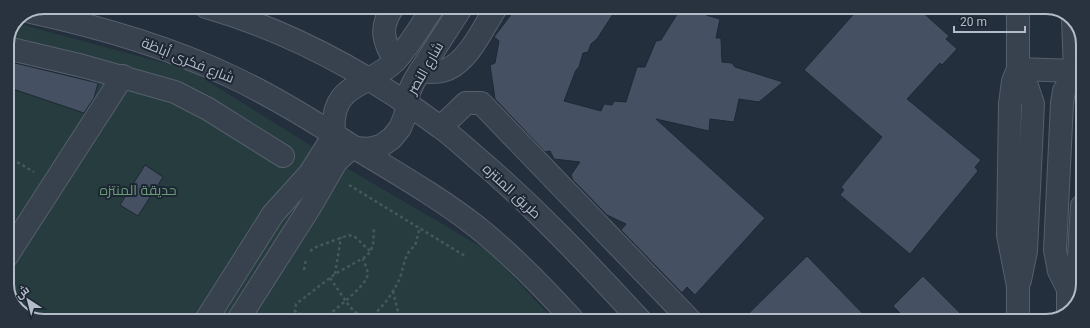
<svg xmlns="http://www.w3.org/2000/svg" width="1090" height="328" font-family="Roboto,Cairo,sans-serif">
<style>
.green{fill:#263c3f}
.building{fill:#455162;stroke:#1f2835}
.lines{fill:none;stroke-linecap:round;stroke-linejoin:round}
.minor-casing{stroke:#565f6c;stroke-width:24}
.path{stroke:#44595c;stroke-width:2.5;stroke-dasharray:3 3;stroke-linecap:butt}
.minor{stroke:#38414e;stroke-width:22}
.labels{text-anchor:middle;stroke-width:4;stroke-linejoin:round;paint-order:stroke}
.street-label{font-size:14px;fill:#b4bcc9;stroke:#1d2633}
.park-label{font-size:14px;fill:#6b9a76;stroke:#1d2633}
.rim{fill:none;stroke:#b4bcc9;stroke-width:2}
</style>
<rect width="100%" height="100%" fill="#242f3e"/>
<polygon class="green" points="16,23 190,70 345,167 490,252 554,320 34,320 16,308 7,289 7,44"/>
<g class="building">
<polygon points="516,8 617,8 597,39 591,44 588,52 583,53 579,67 576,70 564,101 601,111 604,104 612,105 614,101 626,102 637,67 645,67 656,41 661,40 681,8 695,8 706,11 706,15 720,19 716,38 721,38 722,62 732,63 735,67 783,82 759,102 739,99 734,122 710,119 709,131 656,119 765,218 695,295 687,287 682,293 621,230 626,224 607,215 573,180 571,175 580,162 554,159 550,151 545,152 495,99 490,65 495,63 499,41 494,37"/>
<polygon points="859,8 918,8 949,36 946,39 957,49 942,65 940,63 907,99 981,160 975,167 978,171 910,254 840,195 844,190 841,187 882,137 804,70"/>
<polygon points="7,61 98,83 94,98 84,113 7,87"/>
<polygon points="145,165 163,177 138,216 120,205"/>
<polygon points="807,256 870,321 741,321"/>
<polygon points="923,276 968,321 908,321 893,306"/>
</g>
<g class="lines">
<g class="minor-casing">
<g id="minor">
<path d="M206,7C290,31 370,75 440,127C453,136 465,148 477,158C536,208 588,264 640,320"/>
<path d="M393,7C379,28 383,41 395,61"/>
<path d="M31,12C100,27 166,46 230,76C275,97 316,123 357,149C398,174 440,198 477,227C512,255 543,287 573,320"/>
<polyline points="1073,19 1075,71 1082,82"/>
<polyline points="7,48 83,66 175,92 208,109 283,156"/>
<polyline points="1018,69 1025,80 1033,104 1026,251 1020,280"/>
<polyline points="1018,69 1075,71"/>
<path d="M420,71C429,72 439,73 448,69C470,59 483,27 496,8"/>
<polyline points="441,127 466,103 481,103 691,321"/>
<path d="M334,135C329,81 368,89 396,60C410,45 421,25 433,8"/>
<polyline points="7,256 123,76"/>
<polyline points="1068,289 1059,271 1055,250 1062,103 1064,91 1075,71"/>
<polyline points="1068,314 1068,289 1079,256 1082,206"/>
<polyline points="206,320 273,214 310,173 334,135"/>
<polyline points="238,320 310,207 336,162 349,150 356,148 369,149 381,146 392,138 400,128 405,116 409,92 414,81 461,8"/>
<polyline points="1018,321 1018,286 1008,235 1010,104 1013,81 1018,69 1018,8"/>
</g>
</g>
<g class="path">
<polyline points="7,156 34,172"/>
<polyline points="349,185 465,256"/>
<polyline points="310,251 316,247 349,235 355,237 370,251"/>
<polyline points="304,270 306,259"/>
<polyline points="335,274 341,237"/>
<polyline points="330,278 350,307 365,320"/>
<polyline points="393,291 400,320"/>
<polyline points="319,320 298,313 295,311 296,304 335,274 367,256 373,246 374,229"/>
<path d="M324,320C334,309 362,290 367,277C369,271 365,265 363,259"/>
<path d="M369,320C380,309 391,297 398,282C404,271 403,253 415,246L420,227"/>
</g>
<use href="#minor" class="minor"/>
</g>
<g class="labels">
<g class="street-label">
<text transform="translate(188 60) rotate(22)" y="5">شارع فكرى أباظة</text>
<text transform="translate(425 68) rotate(-60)" y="5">شارع النصر</text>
<text transform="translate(512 191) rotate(43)" y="5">طريق المنتزه</text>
</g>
<g class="park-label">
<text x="138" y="195">حديقة المنتزه</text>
</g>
</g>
<path d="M0 0H1090V328H0ZM44 14H1046A30 30 0 0 1 1076 44V284A30 30 0 0 1 1046 314H44A30 30 0 0 1 14 284V44A30 30 0 0 1 44 14Z" fill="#29323f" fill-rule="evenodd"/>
<path class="rim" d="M44 14H1046A30 30 0 0 1 1076 44V284A30 30 0 0 1 1046 314H44A30 30 0 0 1 14 284V44A30 30 0 0 1 44 14Z"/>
<g transform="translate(28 300) rotate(324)" stroke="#1d2633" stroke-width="3" paint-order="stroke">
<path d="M0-3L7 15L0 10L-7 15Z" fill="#b4bcc9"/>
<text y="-6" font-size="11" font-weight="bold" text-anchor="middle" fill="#b4bcc9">ش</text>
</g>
<path d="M954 26v6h71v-6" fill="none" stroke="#b4bcc9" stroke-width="2"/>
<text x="960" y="26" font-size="12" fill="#b4bcc9" stroke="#1d2633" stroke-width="3" paint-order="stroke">20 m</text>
</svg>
